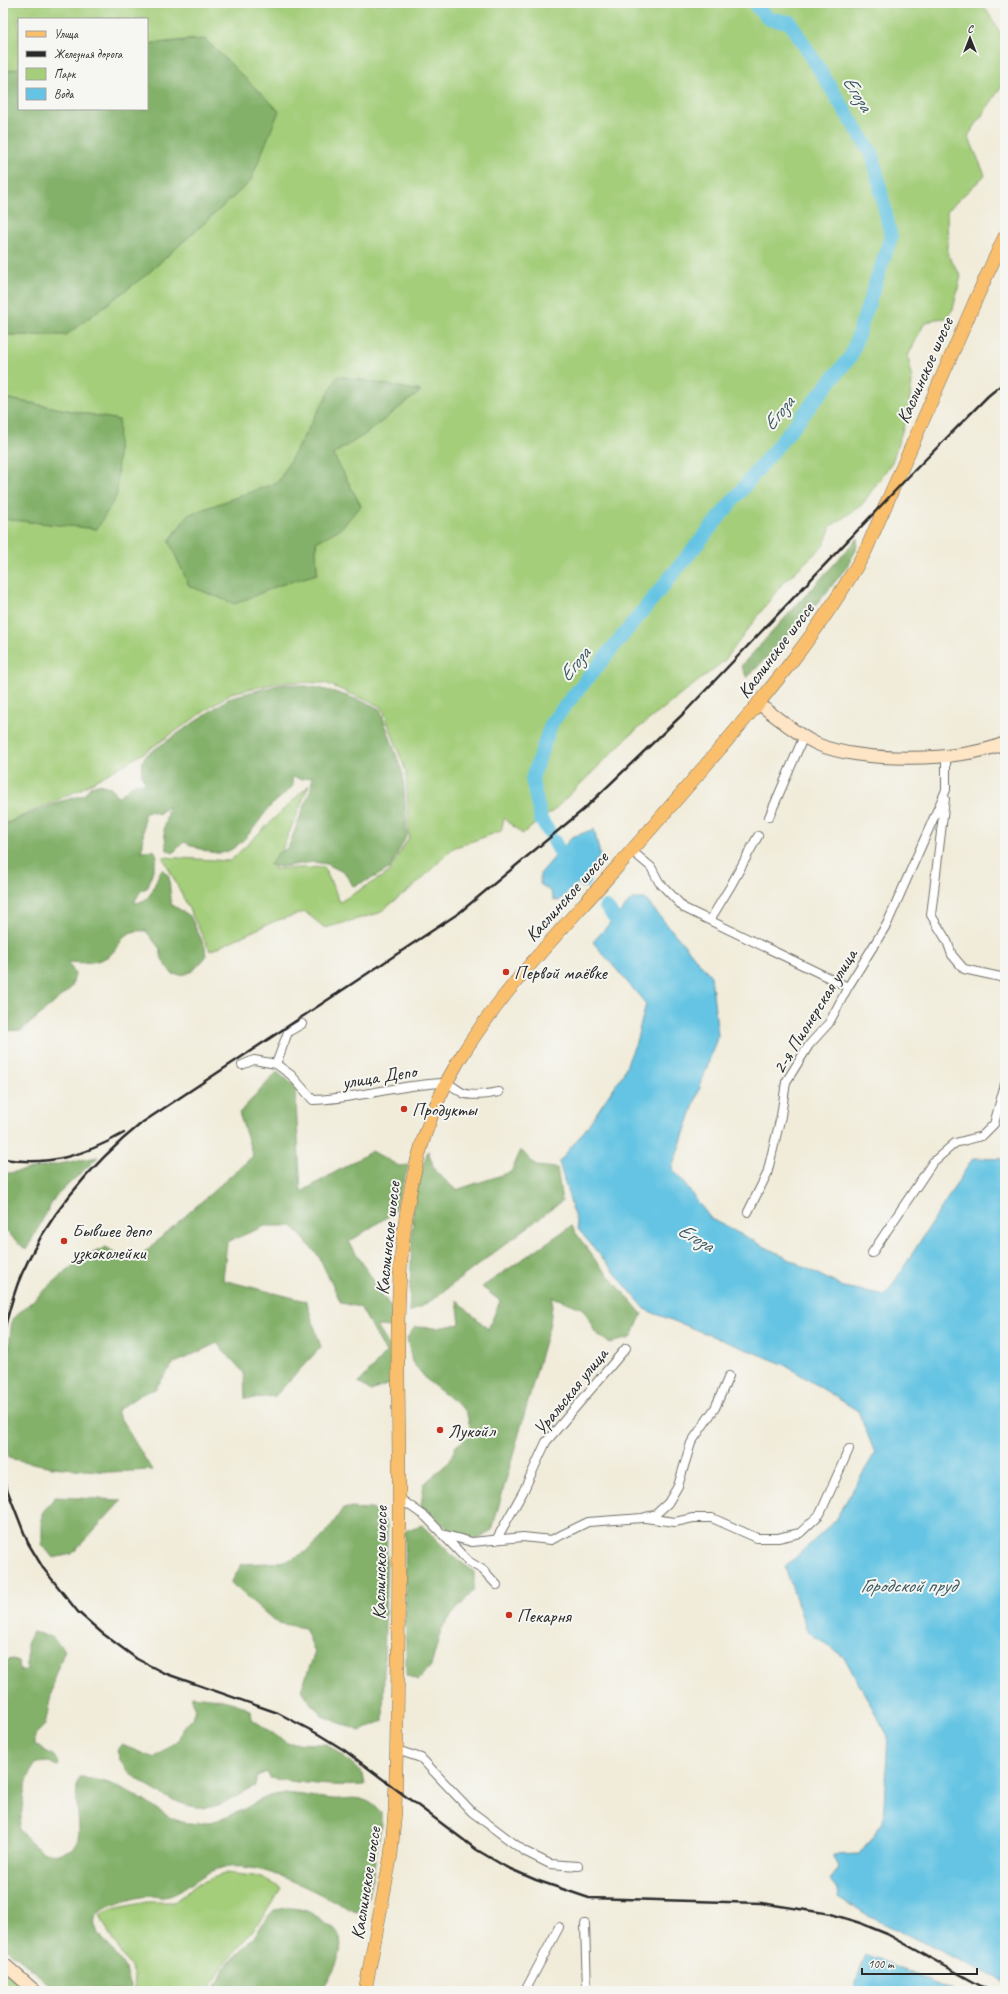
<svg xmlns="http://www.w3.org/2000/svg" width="1008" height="1994" font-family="Caveat,sans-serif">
<rect width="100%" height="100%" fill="#f6f6f2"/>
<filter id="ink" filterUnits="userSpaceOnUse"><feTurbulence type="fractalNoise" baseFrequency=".025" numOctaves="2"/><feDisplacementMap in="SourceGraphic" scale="8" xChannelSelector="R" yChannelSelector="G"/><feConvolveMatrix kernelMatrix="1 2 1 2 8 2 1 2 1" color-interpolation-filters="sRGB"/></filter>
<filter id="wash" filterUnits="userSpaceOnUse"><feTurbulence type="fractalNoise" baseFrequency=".012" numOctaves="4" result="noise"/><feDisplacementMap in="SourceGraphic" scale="16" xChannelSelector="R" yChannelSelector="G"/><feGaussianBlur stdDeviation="0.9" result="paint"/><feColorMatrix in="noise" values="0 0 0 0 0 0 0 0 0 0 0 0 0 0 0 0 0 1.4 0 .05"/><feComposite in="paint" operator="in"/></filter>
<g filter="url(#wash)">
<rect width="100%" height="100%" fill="#f1ecda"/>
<path fill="#a4ce7a" stroke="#687c52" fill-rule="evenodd" d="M3,3h979l23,37v44l-3,2 -34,50 17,39 -38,36 1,44 13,21 -8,33 -7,9 -11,1 -11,5 -16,32 4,26 -4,31 -16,49 -31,44 -30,20 -7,19 -43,40 -56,75 -94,74 -78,77 -31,23 -18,-16 -3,13 -48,17 -34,34 -40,31 -54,15 -20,-16 -30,9 -65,30 -47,-94 67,4 79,-76 -35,84 50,-2 16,35 48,-29 21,-36 -3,-65 -24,-65 -57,-24 -42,-1 -52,11 -87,60 -65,37 -72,33h-4v-304l94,10 22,-109 -115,-22 -1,2v-65h63l80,-60 104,-93 -55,-143 -48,5v-25h-128v49l-16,4zM338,376l83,15 -57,44 -31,19 28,52 -21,23 -24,13 1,32 -37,11 -92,-70 90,-33z
M227,1873l35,4 19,11c-10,17 -20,33 -33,48 -14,18 -31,32 -38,55h-76l1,-16 -26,-42 -9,-18 13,-6 33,-7h28l25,-19z
M3,1970l24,21h-24z"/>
<path fill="#83b16a" stroke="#576e4a" d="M205,39l74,72 -29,71 -104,93 -80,60h-63v-263l16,-4v41h128v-65z
M338,376l83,15 -57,44 -31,19 28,52 -21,23 -24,13 1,32 -37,11 -45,19 -46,-18 -20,-45 19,-26 90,-33z
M4,398l115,22 -2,75 -20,34 -94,-10z
M858,538l-2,12 -10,18 -29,36 -70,74 -6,-12z
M283,684c36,1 65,11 97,25l23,65 4,61 -18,34 -18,10 -18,7 -8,-13 -18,-9 -14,-2 -32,5 -11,-2 8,-12 10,-5 23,-59 1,-12 -11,2 -9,-2 1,9c-7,8 -18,15 -25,23 -11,14 -29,44 -49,44 -12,0 -24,-6 -35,-11l-11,11 -6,-3 -3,-19 4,-25 -9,8 -9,-3 -6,2 -1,32 -2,6 13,-1 3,6 -9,31 -8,5 -6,11c21,-2 18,-19 28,-34l7,7 2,28 19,12 15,31 1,10c-12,13 -16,20 -34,17l-10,-15 -2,-10 -14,-18c-28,-3 -24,20 -41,27 -12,6 -25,5 -37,4l7,12 -3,13 -25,22 -25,21 -19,1v-207h3l52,-22 26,-7 7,-9 7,-2 12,3 5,4 2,6c13,-6 11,-16 29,-13 -6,-10 -6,-17 -1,-28l86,-59z
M277,1072l18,14 6,106 71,-41 27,15 10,-1 -16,48 -44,29 44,69 -1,16 -15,-1 15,24 -1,33 -20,8 -12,-8 27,-31 -26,-45 -19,-4 -22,-46 -26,-31h-28l-38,16 -4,38 83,21 15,46 -46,49 -30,3 -1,-26 -27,-30 -44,21 -18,25 -15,6 -24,16 36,59 -43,2 -57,-5 -44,-9 -2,-83 6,-56 68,-60 26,-12 26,16 121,-107 -14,-43z
M521,1150l15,16 21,2 5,33 -130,99 -23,13 5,-125 14,-37 7,20 21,19 55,-18z
M98,1157l-43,40 -29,53 -20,-19 -3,3v-60z
M571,1226l25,35 46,53 -11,24 -22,5 -14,-11 -11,-23 -31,-12 -3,26 -58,207 -17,10 -26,-10 -28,-24 3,-22 25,-22 7,-16 16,-12 -6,-23 -38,-30 -16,-19 -5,-24 8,-11 22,1 23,-4 -3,-24 31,29 12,-28 -18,-14z
M55,1497l67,3 -50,54 -19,4 -11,-14v-31z
M343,1508l30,1 14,14 -4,198 -23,10 -38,-15 -21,-26 14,-38 -10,-24 -28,-5 -46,-40 11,-19c14,-1 33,0 46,-4 26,-8 41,-30 55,-52z
M422,1525l30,30 22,17v18l-23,26 -10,14 -10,36 -13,14 -12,-5 -1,-144z
M33,1632l19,5 13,13 -10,25 -10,50 -10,10v9c8,7 24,11 24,21l-2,1 -8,-4 -13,1c-16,26 -11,38 -17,66 9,12 19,24 36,25 4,0 8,-2 12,-3 25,-9 1,-52 13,-73 20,0 43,9 60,20 22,14 35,28 63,25 11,-1 25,-6 35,-11 11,-5 21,-13 32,-16 21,-6 43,2 64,3 10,1 20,-3 30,1 7,2 12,7 17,12v12l-12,73 -5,11 -8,4c-39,-18 -98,-57 -142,-42 -16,6 -34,26 -50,27 -5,1 -10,-2 -15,-1 -11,0 -52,12 -54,22 -5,20 37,39 35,73h-76l-15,-16 -36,-29v-277l5,-9 5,-1 5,3 2,9 7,-1v-26z
M192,1696c21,2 42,4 59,15l1,8 35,24 39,1 18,12 19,18 2,11c-31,2 -64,-2 -95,-7l-3,-6 -10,4 -2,10c-15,6 -28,18 -44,21 -25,6 -77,-25 -90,-45 -2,-3 -2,-8 -3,-12l4,-5 32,13 25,-19 4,-12 9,-9 3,-9 -3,-6z
M288,1908c14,0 23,4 34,12 4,3 9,6 13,9 15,17 -3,48 -15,62h-106l10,-23 30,-31 12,-18 8,-9z"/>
<path fill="#65c4e3" stroke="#487887" d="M594,829l6,26 -7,12 -34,34 -5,-1 -3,-8 -11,-8v-10l32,-37z
M632,899h13l66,77 7,59 -46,133 39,51 132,68 43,8 87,-137 32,1v823l-139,-67 -28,-18 -1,-7 -7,-9 9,-14 -6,-12 26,-1 24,-32 5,-86 -44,-79 -37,-26 -22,-64 48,-44 42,-70 -17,-42 -75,-47 -137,-54 -68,-81 -19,-67 26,-32 38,-56 13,-32 10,-38 -53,-62z
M866,1954l86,37h-99z"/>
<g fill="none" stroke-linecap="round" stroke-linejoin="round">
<path stroke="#65c4e3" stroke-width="14" d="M549,832l-8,-12 -9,-41 20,-57 299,-366 40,-119 -18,-81 -83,-134 -21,-3 -12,-12 3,-4
M554,841l6,11 24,29
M606,907l20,25"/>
</g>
</g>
<g filter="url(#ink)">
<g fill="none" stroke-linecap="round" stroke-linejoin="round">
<defs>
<path id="street" d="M945,799l-14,116 16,26 5,14 12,14 41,9
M769,817l35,-81
M632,851l19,16 8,15 25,26 164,79
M710,920l20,-33 28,-51
M302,1024l-14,8 -12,32 15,11 22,25c44,-1 87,-16 131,-17 6,0 13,7 19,10 10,4 26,1 36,-1
M242,1065l12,-5 22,4
M748,1212l19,-38 14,-58 5,-34 23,-37 20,-22 19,-36 39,-63 59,-134v-35
M872,1253l61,-91 22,-19 27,-7 12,-12 11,-40
M399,1498l27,19 42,44 15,9 14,15
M645,1518l30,4 18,-4h19l45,20h21l22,-5 20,-19 29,-65
M442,1534l30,8 51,-5 28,3 37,-18 54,-4 14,-4 12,-11 10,-17 13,-43 24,-35 14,-32
M496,1540l27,-48 23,-50 80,-94
M397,1750l24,8 51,54 52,39 26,13 28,2
M585,1924l2,67
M525,1991l34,-64"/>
<path id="secondary" d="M759,704c19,14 37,30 58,40 42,19 145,18 188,-1
M3,1963l32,28"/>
<path id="primary" d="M365,1991l26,-136 4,-44c3,-109 4,-219 4,-327 1,-142 -17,-297 60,-424 39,-64 93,-120 143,-176 35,-39 69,-78 103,-118 59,-68 117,-137 161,-216l114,-260 25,-54"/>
</defs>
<use href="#street" stroke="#706f68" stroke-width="10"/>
<use href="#secondary" stroke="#706f68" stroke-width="14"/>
<use href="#primary" stroke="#706f68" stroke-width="14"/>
<use href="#street" stroke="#fff" stroke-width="8"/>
<use href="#secondary" stroke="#fde5c5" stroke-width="12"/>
<use href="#primary" stroke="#f9bf6d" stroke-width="13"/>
<path stroke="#2b2b2b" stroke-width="2.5" d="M3,1159c45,7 81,-3 121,-26
M3,1335c4,-17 9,-35 15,-52 25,-63 73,-119 125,-161l316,-209 124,-103 100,-96 228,-240 77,-78 17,-14
M3,1479l25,64 15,25 35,44 24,21 35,26 27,14 114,40 40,21 26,16 133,100 29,17 30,13 53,18 172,5 70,11 29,9 27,11 103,57"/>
</g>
</g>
<g fill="#c8321e" stroke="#f6f6f2" stroke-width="1.5">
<circle cx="506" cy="972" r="4"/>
<circle cx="404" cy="1109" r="4"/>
<circle cx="64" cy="1241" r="4"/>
<circle cx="440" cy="1430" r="4"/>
<circle cx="509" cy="1615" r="4"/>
</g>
<g text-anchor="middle" stroke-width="4" stroke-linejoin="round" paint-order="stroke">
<g font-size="19" fill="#2b2b2b" stroke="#f6f6f2">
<text transform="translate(924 370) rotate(-66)" y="7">Каслинское шоссе</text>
<text transform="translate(775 650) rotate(-53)" y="7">Каслинское шоссе</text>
<text transform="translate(566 896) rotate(-48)" y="7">Каслинское шоссе</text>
<text transform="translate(814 1011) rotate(-58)" y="7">2-я Пионерская улица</text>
<text transform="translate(379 1076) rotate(-9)" y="7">улица Депо</text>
<text transform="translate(387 1238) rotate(-84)" y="7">Каслинское шоссе</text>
<text transform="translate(570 1391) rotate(-51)" y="7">Уральская улица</text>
<text transform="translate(379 1563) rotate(-89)" y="7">Каслинское шоссе</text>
<text transform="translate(365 1883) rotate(-81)" y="7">Каслинское шоссе</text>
</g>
<g font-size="19" fill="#2b2b2b" stroke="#f6f6f2" text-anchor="start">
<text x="514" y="979">Первой маёвке</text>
<text x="412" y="1116">Продукты</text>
<text x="72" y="1237">Бывшее депо<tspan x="72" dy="22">узкоколейки</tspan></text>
<text x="448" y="1437">Лукойл</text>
<text x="517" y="1622">Пекарня</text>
</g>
<g font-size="20" font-style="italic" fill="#3c5962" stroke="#f6f6f2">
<text transform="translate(858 93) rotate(58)" y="7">Егоза</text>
<text transform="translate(778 413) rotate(-51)" y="7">Егоза</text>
<text transform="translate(574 664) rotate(-51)" y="7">Егоза</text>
<text transform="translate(696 1237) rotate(30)" y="7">Егоза</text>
<text x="908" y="1592">Городской пруд</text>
</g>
</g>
<rect width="1008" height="1994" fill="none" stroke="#f6f6f2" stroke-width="16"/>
<rect x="18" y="18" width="130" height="92" fill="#f6f6f2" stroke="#a5a5a2"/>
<rect x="26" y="31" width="20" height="6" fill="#f9bf6d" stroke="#a5a5a2"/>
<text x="54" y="38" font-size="12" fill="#2b2b2b">Улица</text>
<rect x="26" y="51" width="20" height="6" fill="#2b2b2b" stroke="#a5a5a2"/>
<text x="54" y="58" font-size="12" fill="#2b2b2b">Железная дорога</text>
<rect x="26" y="68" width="20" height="12" fill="#a4ce7a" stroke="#a5a5a2"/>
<text x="54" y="78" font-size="12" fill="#2b2b2b">Парк</text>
<rect x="26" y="88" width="20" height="12" fill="#65c4e3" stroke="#a5a5a2"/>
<text x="54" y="98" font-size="12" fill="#2b2b2b">Вода</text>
<g transform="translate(970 38)" stroke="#f6f6f2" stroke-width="3" paint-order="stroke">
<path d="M0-3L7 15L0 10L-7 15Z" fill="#2b2b2b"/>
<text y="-6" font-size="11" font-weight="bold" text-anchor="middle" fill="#2b2b2b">С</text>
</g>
<path d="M862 1968v6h115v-6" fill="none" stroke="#2b2b2b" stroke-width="2"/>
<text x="868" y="1968" font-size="12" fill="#2b2b2b" stroke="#f6f6f2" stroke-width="3" paint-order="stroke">100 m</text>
</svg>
